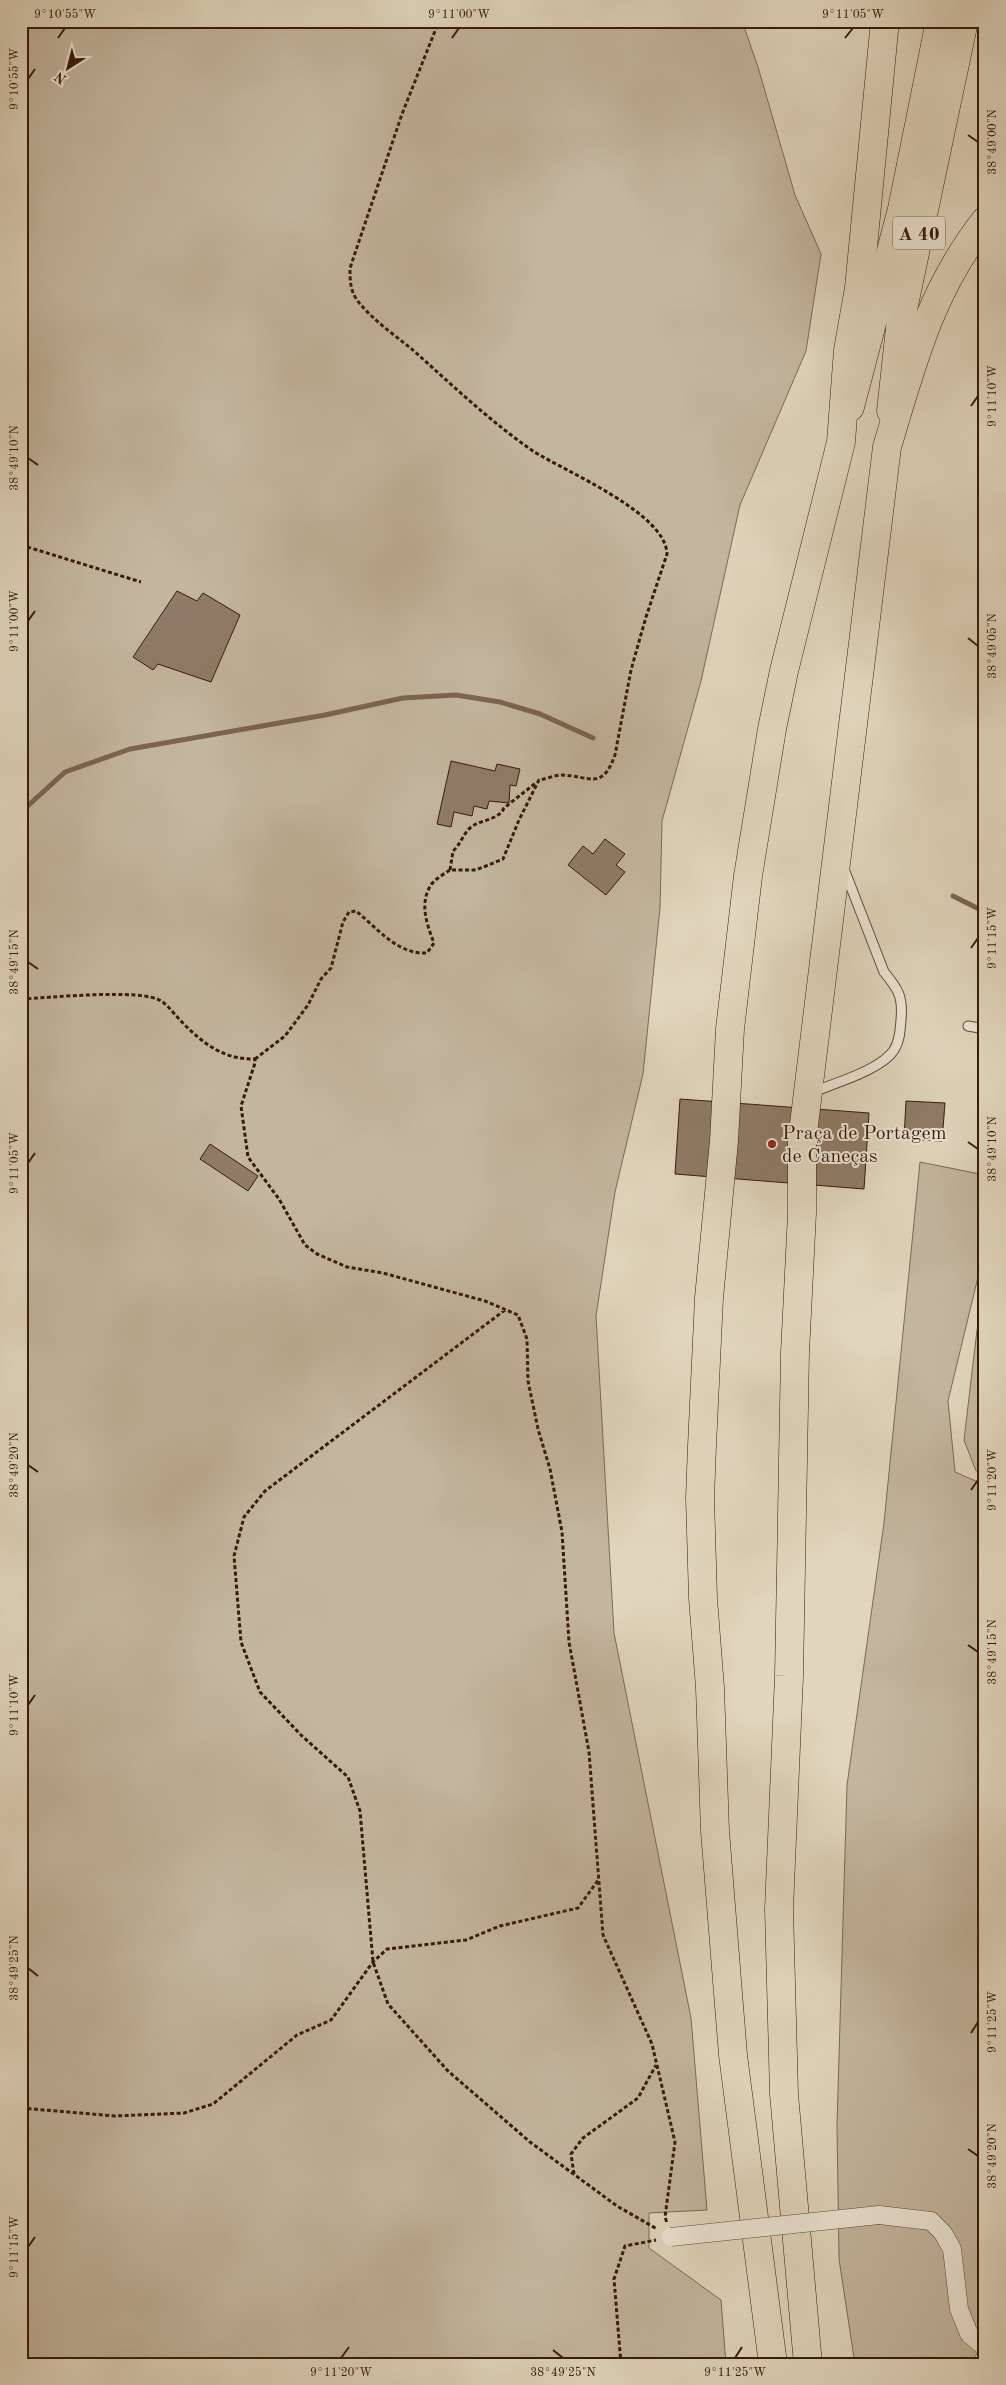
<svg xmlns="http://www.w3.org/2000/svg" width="1006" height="2385" font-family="'Old Standard TT',serif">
<rect width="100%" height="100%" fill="#e0d6bd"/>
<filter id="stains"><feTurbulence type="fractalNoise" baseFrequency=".004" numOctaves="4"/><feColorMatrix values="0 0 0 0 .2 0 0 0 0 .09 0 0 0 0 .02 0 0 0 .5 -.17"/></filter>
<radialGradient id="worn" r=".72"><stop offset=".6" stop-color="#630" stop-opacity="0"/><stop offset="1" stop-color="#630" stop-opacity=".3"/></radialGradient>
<path fill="#c3b69f" stroke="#7e6855" d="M21,21h721l16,46 37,128 26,59 -15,97 -66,154 -39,176 -39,140 -2,87 -17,166 -28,118 -19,124 18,317 77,385 16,192 -58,3v35l72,52 5,64h-705z
M920,1162l65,13v81l-7,21 -30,124 7,71 30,13v879h-130l-16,-105 -2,-134 10,-340 37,-262z
M985,1309v162h-9l-12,-31 13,-110z"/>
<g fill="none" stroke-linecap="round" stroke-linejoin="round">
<path stroke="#7b6451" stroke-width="5" d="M21,812l44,-40 65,-23 195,-34 78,-17 53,-3 44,7 40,12 53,24
M953,896l32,16"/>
</g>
<path fill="#8f7b68" stroke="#38190b" d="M177,591l20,10 6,-8 37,22 -29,67 -53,-18 -5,6 -20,-13z
M451,761l44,10 2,-7 23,5 -4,17 -6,-1 -1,18 -20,-2 -2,8 -13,-3 -2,10 -18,-4 -3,15 -14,-3z
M605,839l20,15 -9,11 9,7 -19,23 -38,-30 15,-19 10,8z
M680,1099l189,14 -5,76 -189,-15z
M906,1101l39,2 -3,38 -38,-2z
M210,1144l48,32 -10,15 -48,-32z"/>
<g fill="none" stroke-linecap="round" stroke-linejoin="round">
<defs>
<path id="service" d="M968,1026l17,3
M813,1092c22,-9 68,-22 81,-42 6,-9 6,-20 7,-30 2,-23 -2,-30 -17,-48l-40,-103"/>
<path id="minor" d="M879,2215l52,6 12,12 9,16 7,60 10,25 16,13
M982,2364l3,-6"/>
<path id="trunk" d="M850,407l52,-198 38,-188
M891,411l10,-92 63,-298"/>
<path id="motorway" d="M773,2364l-40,-309 -18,-224 -5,-143 -7,-90 -3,-100 2,-52 7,-148 15,-157 6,-112 18,-153 24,-147 12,-58 57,-229 7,-92 11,-62 26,-267
M808,2364l-24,-270 -5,-185 10,-233 6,-323 7,-140v-72l85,-694c25,-83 43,-156 98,-226"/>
</defs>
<use href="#service" stroke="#624838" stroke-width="11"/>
<use href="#minor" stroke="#624838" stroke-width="19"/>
<use href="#trunk" stroke="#38190b" stroke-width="29"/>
<use href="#motorway" stroke="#38190b" stroke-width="29"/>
<path stroke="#38190b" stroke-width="3" stroke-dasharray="4 2.5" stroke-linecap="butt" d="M21,545l120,37
M450,870l3,-19c8,-7 10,-17 17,-23 10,-9 28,-7 34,-20l33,-26
M21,999c27,-1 121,-11 140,2 7,4 13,13 19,19 21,22 43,40 75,39v4l-14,43 7,51 31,42 26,46 12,9 30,13 36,6 102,28 33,14 9,24 1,42 10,48 12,40 12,63 7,110 20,110 14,183 49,109 23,98 -10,75 2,6
M255,1059l30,-23 23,-31 13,-26 10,-11 12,-46 6,-10 7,-1c21,17 42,44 71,42l7,-10c-7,-18 -15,-40 -3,-58 4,-6 13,-11 19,-15h26l27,-11 16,-39 20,-40c7,-1 16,-5 23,-5 28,1 40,16 53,-20l16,-85 15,-53 21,-63c-1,-41 -101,-82 -134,-103 -42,-29 -81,-66 -119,-100 -19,-16 -42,-31 -57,-51 -7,-10 -7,-20 -7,-32l52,-154 37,-93
M505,1310l-240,181 -21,26 -10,39 7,86 19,50 42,44 46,41 12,34 13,151 15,42 60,67 82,71 87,64 40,23
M21,2108l94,8 69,-3 29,-9 84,-69 34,-15 42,-58 14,-13 79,-9 34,-14 78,-18 21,-29
M574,2174l-3,-20 12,-16 55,-40 18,-33
M621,2364l-7,-85 11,-33 31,-6"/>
<use href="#service" stroke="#ebe4d4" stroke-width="9"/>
<use href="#minor" stroke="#ebe4d4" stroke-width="18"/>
<use href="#trunk" stroke="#e0d6bd" stroke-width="28"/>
<use href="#motorway" stroke="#e0d6bd" stroke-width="28"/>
<defs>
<path id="minor-bridge" d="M671,2237l208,-22"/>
</defs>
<use href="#minor-bridge" stroke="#624838" stroke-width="19" stroke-linecap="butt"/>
<use href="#minor-bridge" stroke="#ebe4d4" stroke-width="18"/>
</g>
<path fill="none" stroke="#38190b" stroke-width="2" d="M58,38l7,-10M452,38l7,-10M845,38l8,-10M28,79l7,-10M968,135l10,7M971,406l7,-10M28,458l10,7M28,621l7,-10M968,638l10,8M971,948l7,-10M28,962l10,7M968,1142l10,7M28,1163l7,-10M28,1465l10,7M971,1490l7,-10M968,1645l10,7M28,1705l7,-10M28,1968l10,8M971,2033l7,-11M968,2149l10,7M28,2247l7,-10M553,2350l10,8M341,2358l8,-11M735,2358l7,-11"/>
<circle fill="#8f2418" stroke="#ebe4d4" stroke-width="2" cx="772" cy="1144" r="5"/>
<g text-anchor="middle" stroke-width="4" stroke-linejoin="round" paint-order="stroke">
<rect fill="#ebe4d4" stroke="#6e5647" stroke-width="1" x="893" y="216.5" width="52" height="33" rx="4"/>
<g font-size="19" font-weight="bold" fill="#38190b">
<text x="919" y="240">A 40</text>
</g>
<g font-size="20" fill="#38190b" stroke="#ebe4d4" text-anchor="start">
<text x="782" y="1139">Praça de Portagem<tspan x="782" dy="23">de Caneças</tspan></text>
</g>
</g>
<rect width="1006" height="2385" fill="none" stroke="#e0d6bd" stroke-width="55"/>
<g transform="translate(68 68) rotate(216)" stroke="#ebe4d4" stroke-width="4" paint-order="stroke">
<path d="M0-4L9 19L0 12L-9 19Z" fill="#38190b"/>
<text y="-8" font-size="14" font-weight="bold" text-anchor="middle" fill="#38190b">N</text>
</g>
<rect x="28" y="28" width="950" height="2330" fill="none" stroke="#38190b" stroke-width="2"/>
<g font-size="12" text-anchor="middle" fill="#38190b">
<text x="65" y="18">9°10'55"W</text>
<text x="459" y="18">9°11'00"W</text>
<text x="853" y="18">9°11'05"W</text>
<text transform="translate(14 79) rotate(-90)" y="4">9°10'55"W</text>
<text transform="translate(992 142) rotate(-90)" y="4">38°49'00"N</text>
<text transform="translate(992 396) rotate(-90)" y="4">9°11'10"W</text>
<text transform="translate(14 458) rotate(-90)" y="4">38°49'10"N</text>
<text transform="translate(14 621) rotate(-90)" y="4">9°11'00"W</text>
<text transform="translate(992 646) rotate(-90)" y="4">38°49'05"N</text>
<text transform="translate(992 938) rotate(-90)" y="4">9°11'15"W</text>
<text transform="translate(14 962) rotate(-90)" y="4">38°49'15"N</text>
<text transform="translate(992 1149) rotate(-90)" y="4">38°49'10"N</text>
<text transform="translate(14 1163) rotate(-90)" y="4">9°11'05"W</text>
<text transform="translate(14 1465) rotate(-90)" y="4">38°49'20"N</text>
<text transform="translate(992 1480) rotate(-90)" y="4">9°11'20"W</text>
<text transform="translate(992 1652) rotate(-90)" y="4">38°49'15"N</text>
<text transform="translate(14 1705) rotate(-90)" y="4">9°11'10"W</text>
<text transform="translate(14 1968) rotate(-90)" y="4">38°49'25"N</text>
<text transform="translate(992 2022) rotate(-90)" y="4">9°11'25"W</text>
<text transform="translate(992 2156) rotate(-90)" y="4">38°49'20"N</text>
<text transform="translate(14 2247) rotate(-90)" y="4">9°11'15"W</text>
<text x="341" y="2376">9°11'20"W</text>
<text x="563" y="2376">38°49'25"N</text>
<text x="735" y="2376">9°11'25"W</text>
</g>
<rect width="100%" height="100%" filter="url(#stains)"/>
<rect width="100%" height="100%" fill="url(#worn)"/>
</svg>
